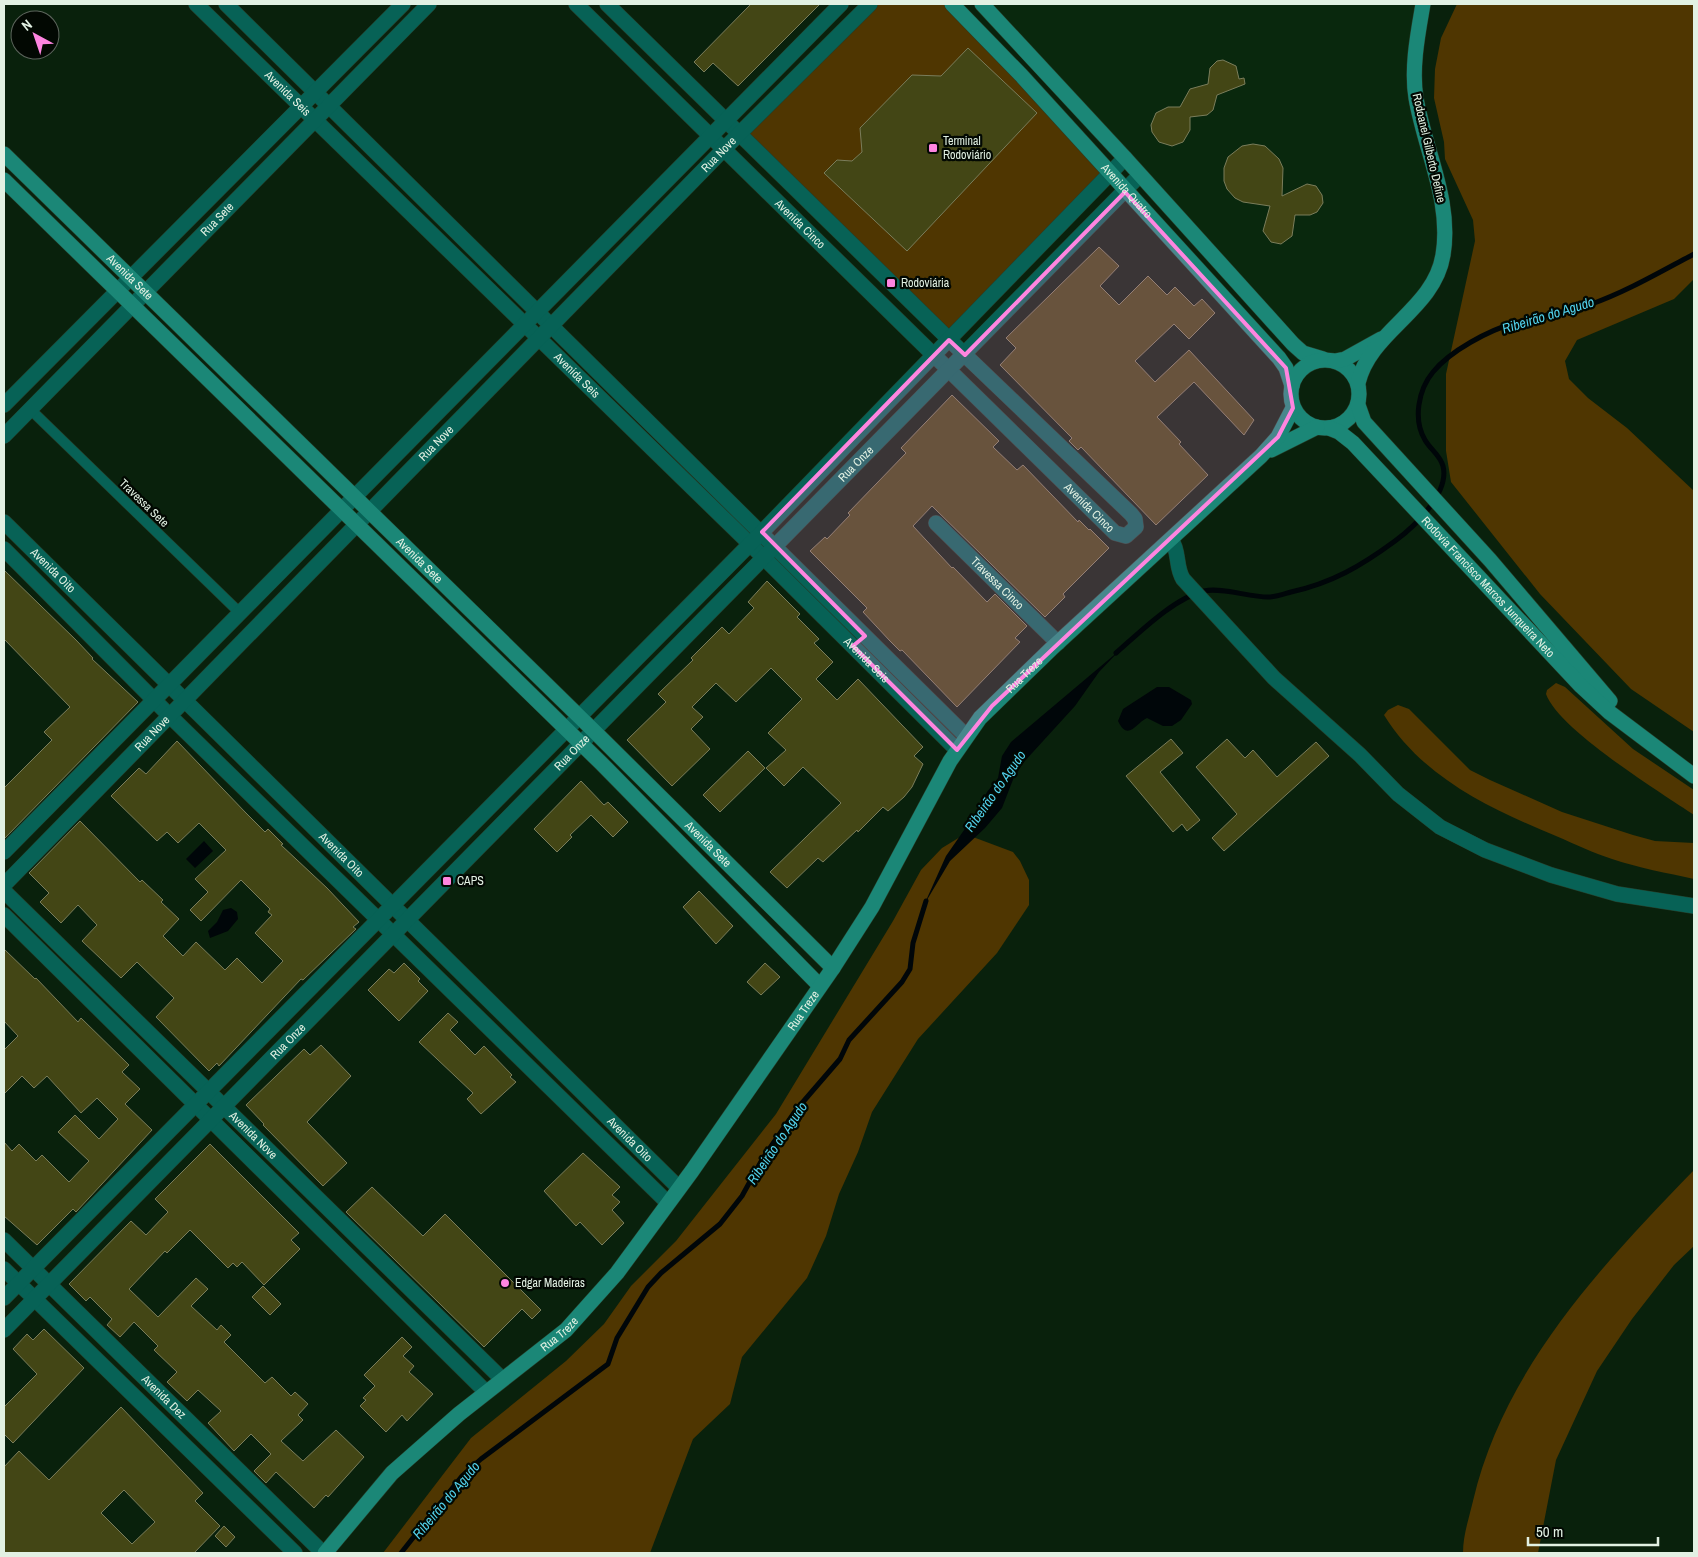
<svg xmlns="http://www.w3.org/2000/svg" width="1698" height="1557" font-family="'Archivo Narrow',sans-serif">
<rect width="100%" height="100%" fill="#09210c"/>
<path fill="#09280d" d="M983,4h434l-3,57 24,145v62l-50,64 -55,26 -27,-9z"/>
<path fill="#4f3601" d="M870,4h82l157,170 -160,166 -210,-206z
M1457,4h237v275l-20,20 -97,41 -12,21 4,18 19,19 39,30 67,63v241l-63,-43 -91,-95 -89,-112 -5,-31v-77l29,-133 -2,-21 -28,-61 -1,-17 -10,-44 1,-29 6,-31z
M1556,683l9,4 68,62 61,41v25c-34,-23 -135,-85 -148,-121l1,-4z
M1398,705l11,4 61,61 20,10 72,32 71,23 22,6 39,2v36c-27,-6 -55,-11 -82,-20 -19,-6 -37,-15 -56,-23 -65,-27 -133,-58 -172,-121l4,-5z
M965,834l48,18 7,9 9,19v25l-32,48 -79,86 -46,73 -14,40 -19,42 -13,42 -19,42 -65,79 -12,47 -37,35 -43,114h-267l88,-115 95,-77 38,-37 27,-38 45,-45 100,-127 117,-193 28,-51 21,-22z
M1694,1170v76l-20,19 -42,54 -35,52 -41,89 -18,93h-75c0,-18 6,-35 10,-52 31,-133 129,-236 221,-331z"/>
<path fill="#000609" d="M1120,650l-21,22 -24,34 -52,57 -9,14 -12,31 -17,20 -35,33 -26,44 22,-49 32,-46 9,-18 11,-14 4,-22 9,-14z
M1157,687h12l22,13 1,4 -11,16 -9,6h-9l-16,-8c-11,5 -19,24 -29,3l5,-12z
M204,841l9,10 -18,17 -9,-9z
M231,908l6,4 1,7 -10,12 -18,7 -2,-7 9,-9 6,-12z"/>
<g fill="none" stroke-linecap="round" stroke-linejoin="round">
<path stroke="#000609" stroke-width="5" d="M1116,653c23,-20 58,-55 88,-62 17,-4 45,6 64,6 8,0 16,-3 23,-5 41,-9 70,-26 104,-51 19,-14 55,-48 48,-75 -3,-11 -13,-17 -18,-26 -12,-20 -7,-50 8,-68 17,-21 56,-42 82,-49 24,-8 50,-10 74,-18 37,-13 71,-33 105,-51
M401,1553l61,-77 19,-17 127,-95 9,-26 31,-51 13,-14 59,-49 22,-28 21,-38 33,-48 44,-51 9,-19 53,-58 8,-13 3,-26 13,-42"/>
</g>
<path fill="#434615" stroke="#7a7d5b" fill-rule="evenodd" d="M751,4h69l-82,82 -25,-23 -9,9 -10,-10z
M968,48l69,65 -130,138 -83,-78 13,-13 15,1 10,-9 -2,-24 52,-53 29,1z
M1223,60l13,6 3,13 5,-1 1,6 -28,11 -4,15 -6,5 -17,2v13l-7,12 -11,4 -13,-4 -7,-10 -1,-7 5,-12 12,-6h12l10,-18 18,-5 2,-16 7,-7z
M1253,144l12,2 14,13 4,9 -1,28 25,-12 9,2 6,9 1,8 -6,9 -7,3h-15l-3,21 -11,8 -10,-2 -8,-11 7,-25 -27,-4 -8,-4 -8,-9 -3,-8v-13l4,-11 14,-11z
M1099,247l20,19 -19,20 19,19 29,-29 19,19 8,-8 19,19 8,-7 13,14 -26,26 -15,-15 -39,37 20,21 34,-32 65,70 -10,15 -50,-53 -37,35 24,25 -2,2 29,31 -52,50 -75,-78 -3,3 -9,-9 3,-3 -72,-73 16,-17 -10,-10z
M952,395l47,46 -6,6 24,23 6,-5 55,57 1,-2 10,10 1,-1 19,19 -46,46 2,3 -20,20 -113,-111 -19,20 39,42 1,-1 34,35 8,-8 32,32 -12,12 5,4 -63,65 -55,-57 -2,1 -10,-10 -27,-29 4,-4 -57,-57 15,-14 2,2 23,-24 -2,-2 58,-60 -5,-5z
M4,570l72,70 17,18 -1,1 46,43 -134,137v-51l48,-48 -8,-8 26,-25 -66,-68z
M767,581l33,33 -3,3 22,22 -5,4 19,19 -17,17 21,21 21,-21 65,68 -9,9 9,8 -11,23 -8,10 -16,14 -5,-4 -25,25 -1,-2 -34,32 -5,-4 -31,30 -17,-16 71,-69 -38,-36 -19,19 -18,-18 20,-18 -18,-17 34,-34 -31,-31 -35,34 -20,-19 -24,24 11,10 -12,12 19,20 -38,37 -45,-46 39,-38 -8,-8 35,-34 -2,-2 31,-31 7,7 25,-26 -6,-6z
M1171,739l12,14 -23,19 40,48 -13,11 -5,-7 -9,8 -47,-56z
M1227,739l18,19 8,-8 24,27 39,-35 13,14 -105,95 -12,-13 25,-24 -41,-47z
M177,741l69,72 19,19 3,-3 15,15 -2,1 46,43 32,34 -6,5 3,2 -53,51 -2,-1 -82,87 -2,-3 -8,8 -53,-54 18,-19 -37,-36 -16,16 -39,-37 15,-16 -19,-20 -17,18 -21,-21 9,-9 -20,-20 51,-52 60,61 2,-2 21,20 -2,2 18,17 -16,17 20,20 13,-14 29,28 12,-12 25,25 21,-22 -28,-28 17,-18 -4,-3 2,-3 -29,-29 -40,41 -11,-11 18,-18 -13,-13 31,-29 -27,-27 -21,20 -11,-11 -10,9 -46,-45 28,-28 7,6z
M748,751l17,17 -45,44 -17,-17z
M581,781l23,24 4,-3 20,20 -15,15 -22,-22 -21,20 2,2 -15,15 -23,-23z
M699,891l34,35 -17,18 -33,-37z
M4,949l31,30 1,-1 42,44 3,-4 48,47 -7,7 18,17 -15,15 27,26 -76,82 -3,-3 -36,36 -33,-29v-74l8,9 7,-7 17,17 6,-6 27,27 20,-21 -31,-29 17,-17 24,24 19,-20 -21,-21 -16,15 -34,-37 -13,12 -12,-12 -18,18v-44l14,-14 -14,-15z
M404,963l16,16 -2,2 10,10 -29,30 -31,-31 21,-21 5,4z
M765,963l15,14 -19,18 -14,-13z
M448,1013l10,9 -8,8 25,25 9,-9 28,29 -2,2 6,5 -35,32 -14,-15 6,-6 -54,-51z
M321,1045l30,31 -44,46 40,41 -24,23 -60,-61 1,-1 -18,-19 58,-56 6,6z
M210,1144l89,89 -8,7 9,9 -36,36 -22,-23 -5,5 -4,-4 -5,5 -38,-38 -23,23 -2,-2 -36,38 29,28 38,-39 12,11 -17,17 26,24 4,-5 10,10 -7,7 41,41 7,-6 19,19 4,-4 13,12 -10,11 5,5 -22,21 22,20 33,-31 28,27 -36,40 -2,-2 -12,13 -38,-36 -10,11 -12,-12 17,-17 -20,-20 -17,17 -26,-28 13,-12 -23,-21 -11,11 -20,-19 10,-10 -23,-22 4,-4 -24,-24 -14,15 -13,-12 5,-6 -22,-22 -4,4 -17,-17 62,-63 15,14 22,-23 -13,-13z
M583,1153l37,34 -8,8 8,7 -8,8 12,13 -22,22 -22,-23 -4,4 -32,-35z
M372,1187l51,49 22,-22 96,96 -9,9 -10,-10 -38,38 -138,-135z
M263,1286l18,18 -11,11 -18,-18z
M44,1329l40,39 -71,75 -9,-9v-27l33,-33 -24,-25 14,-15 6,6z
M402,1337l10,10 -9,9 11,10 -5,6 24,22 -26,27 -5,-6 -16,17 -26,-26 6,-6 -3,-2 12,-12 -11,-11z
M121,1407l82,86 -8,8 25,25 -26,27h-190v-86l15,-16 30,29zM124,1490l31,32 -23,22 -31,-31z
M224,1526l11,11 -9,10 -11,-11z"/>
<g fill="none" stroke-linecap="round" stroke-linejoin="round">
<defs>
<path id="lane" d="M31,410l209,203"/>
<g id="street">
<path id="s1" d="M196,4l554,540 207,206"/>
<path d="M226,4l740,732"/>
<path id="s2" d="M576,4l539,529 11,3 10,-9 -1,-8 -4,-5 -166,-159 -358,-351"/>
<path d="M4,405l399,-401"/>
<path id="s3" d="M4,436l425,-432"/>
<path id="s4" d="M4,522l675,666"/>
<path id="s5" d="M936,523l122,120"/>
<path d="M1171,539c9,13 4,27 12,40l91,99 86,77 38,39 42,33 45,23 66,25 66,19 77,12"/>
<path d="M4,549l165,166 499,488"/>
<path d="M4,852l837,-848"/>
<path id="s6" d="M4,885l719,-735 147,-146"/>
<path id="s7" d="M4,891l498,488"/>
<path d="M4,915l482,477"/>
<path id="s8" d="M4,1240l319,313"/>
<path d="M4,1269l291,284"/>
<path d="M4,1298l758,-766 363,-374"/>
<path id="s9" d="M4,1330l1136,-1155"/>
</g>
<g id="secondary">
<path id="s10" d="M952,4l69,71 258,283 7,10 6,18"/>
<path d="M982,4l143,154 168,186 10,9 20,6"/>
<path id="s11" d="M4,154l590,577 239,237"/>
<path d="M4,180l597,583 219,223"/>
<circle cx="1325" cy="394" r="34"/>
<path d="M1335,361l10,-2 36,-20"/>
<path d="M1358,383c12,-52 76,-73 85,-128 9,-54 -18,-104 -27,-157 -5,-30 2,-65 7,-94"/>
<path d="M1358,405l6,17 126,138 120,141"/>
<path id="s12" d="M1329,428l10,4 14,11 228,243 28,26 85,64"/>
<path d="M1271,450l46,-23"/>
<path id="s13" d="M325,1553l67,-80 67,-59 107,-84 51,-57 75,-102 141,-203 39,-61 78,-146 30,-43 71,-69 210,-193 17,-19 15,-29"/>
</g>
</defs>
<use href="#lane" stroke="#273e2a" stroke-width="11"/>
<use href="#street" stroke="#273e2a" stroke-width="16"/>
<use href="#secondary" stroke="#273e2a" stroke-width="16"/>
<use href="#lane" stroke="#076256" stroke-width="10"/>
<use href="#street" stroke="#076256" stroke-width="15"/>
<use href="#secondary" stroke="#1b8777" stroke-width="15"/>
</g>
<path fill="#fe85e0" fill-opacity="0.2" stroke="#fe85e0" stroke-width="4" stroke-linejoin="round" d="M1125,192l161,176 7,40 -15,29 -286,269 -35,44 -104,-104 12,-10 -103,-104 187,-192 16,15z"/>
<g fill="#fe85e0" stroke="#020802" stroke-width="2">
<rect x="928" y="143" width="10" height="10" rx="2.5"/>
<rect x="886" y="278" width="10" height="10" rx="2.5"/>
<rect x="442" y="876" width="10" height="10" rx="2.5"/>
<circle cx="505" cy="1283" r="5"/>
</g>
<g text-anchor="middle" stroke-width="4.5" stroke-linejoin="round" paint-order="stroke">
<g font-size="12" fill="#e2f1e3" stroke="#020802">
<text dy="4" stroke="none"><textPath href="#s1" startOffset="128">Avenida Seis</textPath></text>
<text transform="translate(1429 148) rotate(77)" y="4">Rodoanel Gilberto Define</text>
<text dy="4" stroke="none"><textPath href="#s6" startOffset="1022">Rua Nove</textPath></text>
<text dy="4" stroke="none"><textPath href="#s10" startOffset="256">Avenida Quatro</textPath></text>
<text dy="4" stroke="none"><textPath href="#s3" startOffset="304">Rua Sete</textPath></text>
<text dy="4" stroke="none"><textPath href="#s2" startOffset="314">Avenida Cinco</textPath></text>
<text dy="4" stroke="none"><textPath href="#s11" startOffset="176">Avenida Sete</textPath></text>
<text dy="4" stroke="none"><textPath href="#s1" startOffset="532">Avenida Seis</textPath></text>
<text dy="4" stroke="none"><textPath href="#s6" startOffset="618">Rua Nove</textPath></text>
<text dy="4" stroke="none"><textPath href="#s9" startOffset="1215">Rua Onze</textPath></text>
<text transform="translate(144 503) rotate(44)" y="4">Travessa Sete</text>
<text dy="4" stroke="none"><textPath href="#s2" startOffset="719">Avenida Cinco</textPath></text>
<text dy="4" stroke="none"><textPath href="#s11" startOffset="581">Avenida Sete</textPath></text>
<text dy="4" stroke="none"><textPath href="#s4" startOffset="69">Avenida Oito</textPath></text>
<text dy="4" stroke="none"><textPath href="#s5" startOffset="86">Travessa Cinco</textPath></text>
<text dy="4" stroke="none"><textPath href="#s12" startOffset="226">Rodovia Francisco Marcos Junqueira Neto</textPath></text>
<text dy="4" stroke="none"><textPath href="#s1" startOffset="938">Avenida Seis</textPath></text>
<text dy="4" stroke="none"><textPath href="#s13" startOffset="1132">Rua Treze</textPath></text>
<text dy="4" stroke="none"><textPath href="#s6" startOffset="212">Rua Nove</textPath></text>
<text dy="4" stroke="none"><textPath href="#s9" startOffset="810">Rua Onze</textPath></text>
<text dy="4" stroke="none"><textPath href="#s11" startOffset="986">Avenida Sete</textPath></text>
<text dy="4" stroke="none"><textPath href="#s4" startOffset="474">Avenida Oito</textPath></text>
<text dy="4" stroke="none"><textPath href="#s13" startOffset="728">Rua Treze</textPath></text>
<text dy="4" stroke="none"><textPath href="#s9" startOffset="405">Rua Onze</textPath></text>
<text dy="4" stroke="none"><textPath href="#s7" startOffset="349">Avenida Nove</textPath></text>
<text dy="4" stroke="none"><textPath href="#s4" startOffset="879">Avenida Oito</textPath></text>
<text dy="4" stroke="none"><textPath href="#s13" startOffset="322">Rua Treze</textPath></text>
<text dy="4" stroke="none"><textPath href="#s8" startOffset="224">Avenida Dez</textPath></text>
</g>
<g font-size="12" fill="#e2f1e3" stroke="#020802" text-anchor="start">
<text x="943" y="145">Terminal<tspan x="943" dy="14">Rodoviário</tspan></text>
<text x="901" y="287">Rodoviária</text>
<text x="457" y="885">CAPS</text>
<text x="515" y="1287">Edgar Madeiras</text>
</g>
<g font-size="14" font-style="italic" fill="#52d2ec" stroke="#020802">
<text transform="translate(1548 315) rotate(-17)" y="5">Ribeirão do Agudo</text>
<text transform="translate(995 791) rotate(-55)" y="5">Ribeirão do Agudo</text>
<text transform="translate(777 1143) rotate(-56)" y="5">Ribeirão do Agudo</text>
<text transform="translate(446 1500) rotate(-50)" y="5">Ribeirão do Agudo</text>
</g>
</g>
<rect width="1698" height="1557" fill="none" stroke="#e2f1e3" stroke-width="10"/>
<g transform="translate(35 35) rotate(320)"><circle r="24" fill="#020802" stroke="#5c655c"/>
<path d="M0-4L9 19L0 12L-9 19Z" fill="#fe85e0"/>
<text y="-8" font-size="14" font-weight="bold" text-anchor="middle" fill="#e2f1e3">N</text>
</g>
<path d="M1528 1537v8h130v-8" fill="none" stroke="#e2f1e3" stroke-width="2.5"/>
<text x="1536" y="1537" font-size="15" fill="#e2f1e3" stroke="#020802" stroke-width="4" paint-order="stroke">50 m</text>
</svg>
